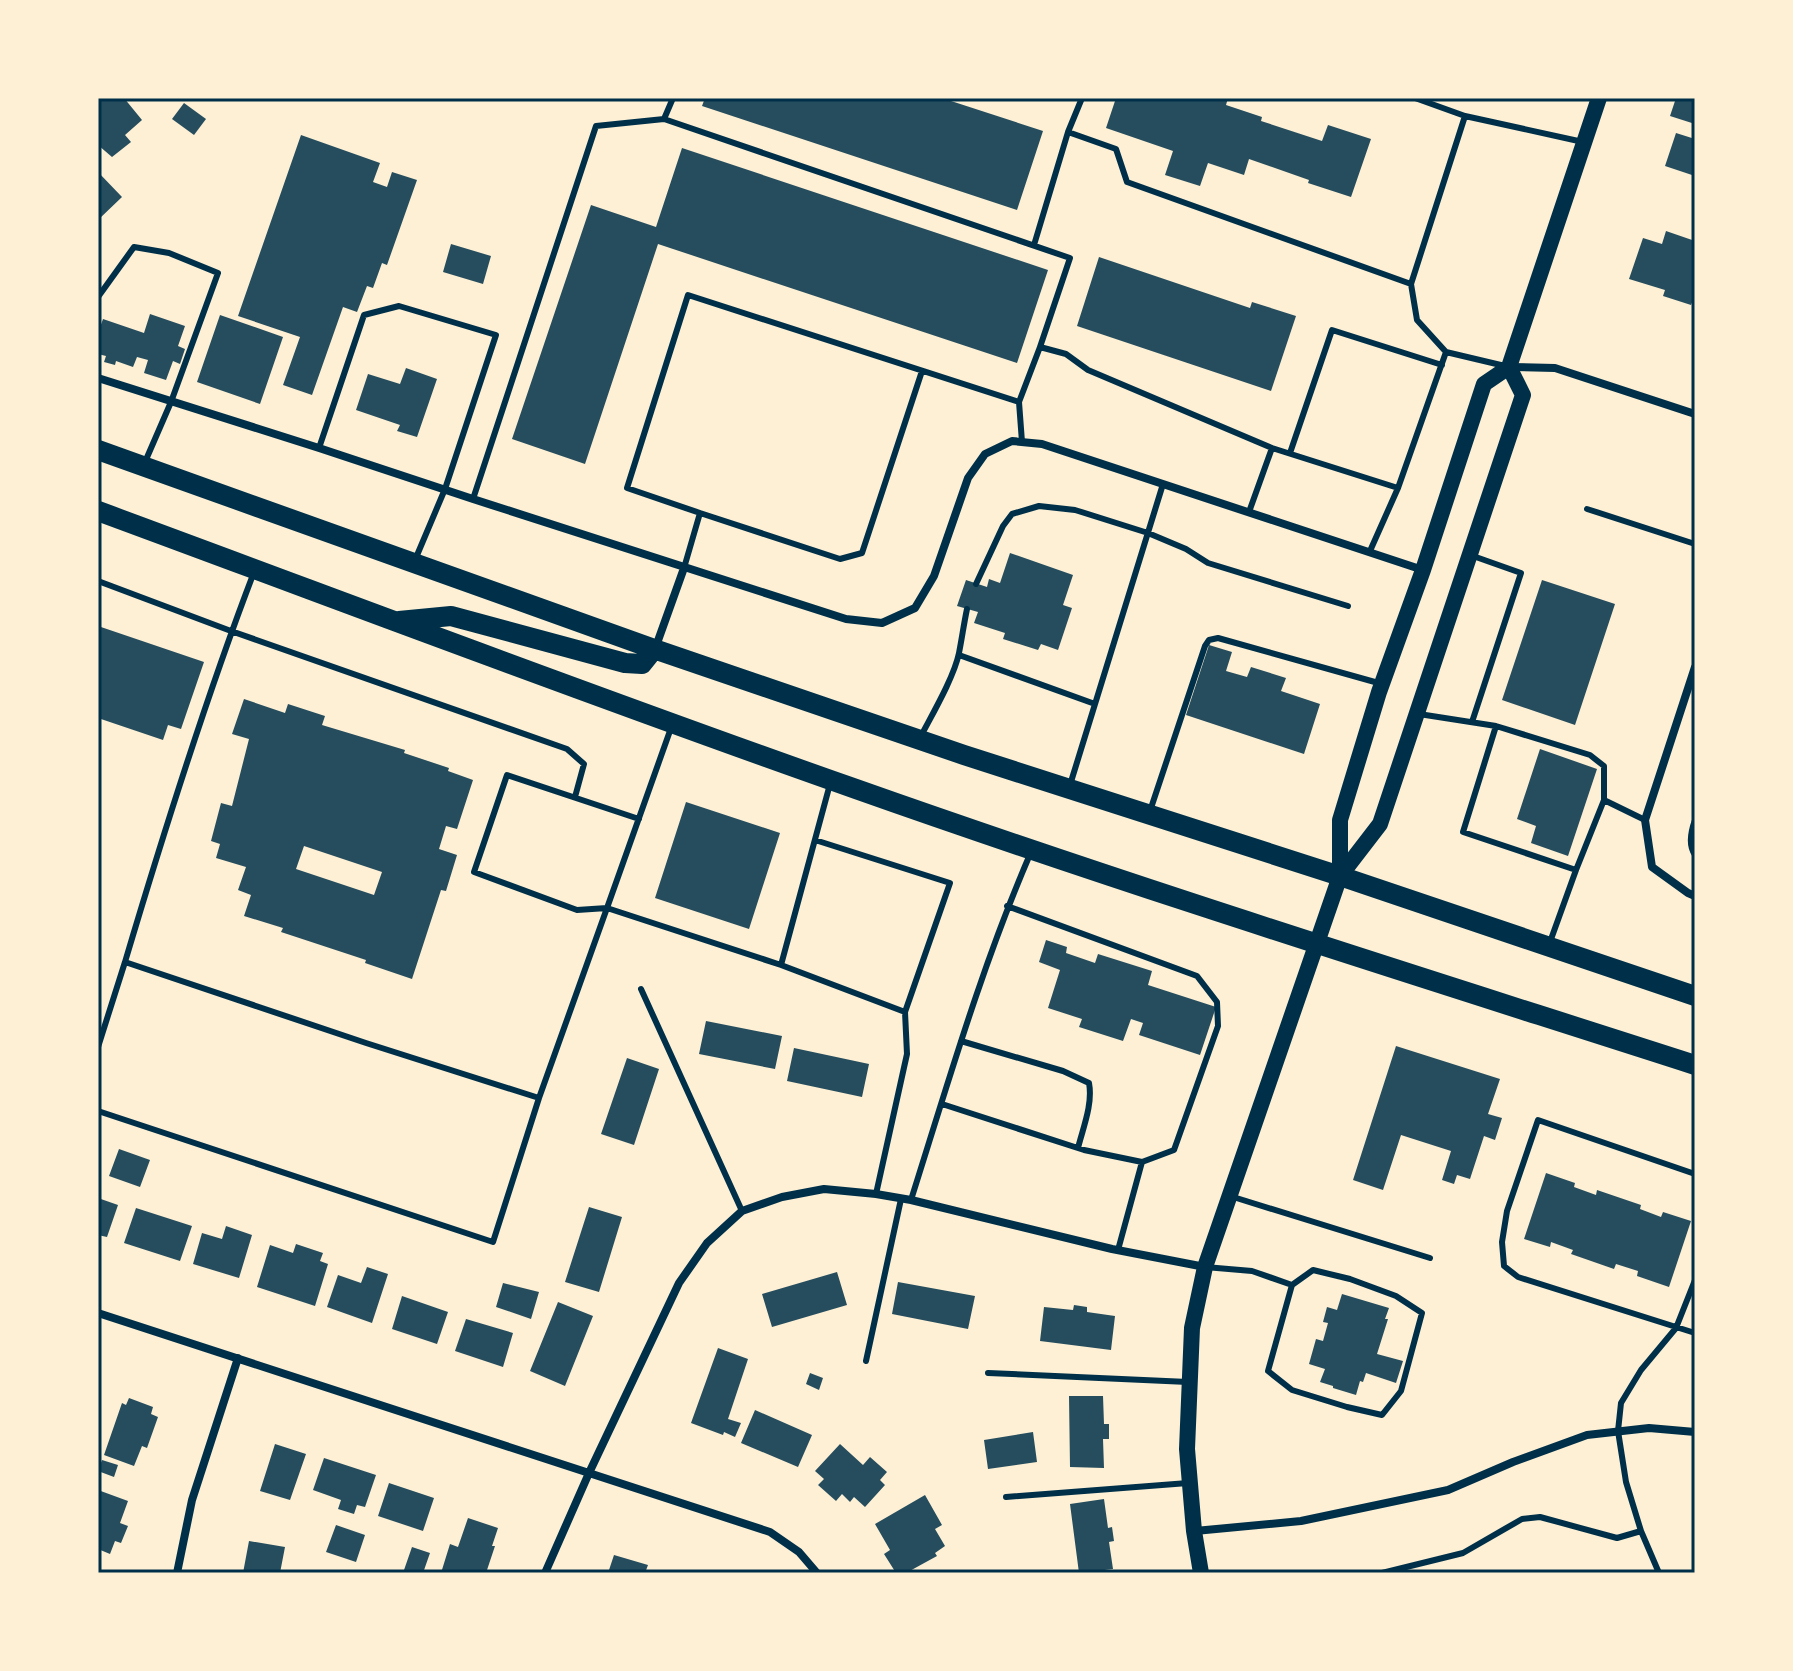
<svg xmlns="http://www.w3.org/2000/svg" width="1793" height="1671" font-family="'Crimson Pro',serif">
<rect width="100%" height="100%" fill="#fdf0d5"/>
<path fill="#264d5e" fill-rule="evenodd" d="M98,98h26l18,22 -17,15 6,7 -19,15 -14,-12z
M705,98h247l-1,3 92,30 -26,79 -315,-104z
M1116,98h112l-2,7 36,12 -1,4 61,20 6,-16 43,14 -20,58 -43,-14 1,-3 -60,-21 -5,16 -36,-12 -8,23 -35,-11 8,-24 -67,-23z
M1676,98h19v26l-25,-8z
M184,103l22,16 -12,16 -22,-16z
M1676,133l19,6v37l-30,-10z
M301,135l79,28 -7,19 14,5 5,-15 25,8 -30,85 -5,-2 -9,25 -6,-2 -10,26 -14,-5 -31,88 -29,-10 17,-48 -62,-21z
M682,148l366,122 -31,93 -359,-119 -73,220 -73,-25 79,-234 65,22z
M98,172l24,25 -24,23z
M1666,231l29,10v60l-2,-1 -2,5 -28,-9 2,-6 -36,-11 14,-41 19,6z
M451,244l40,12 -8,28 -40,-12z
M1099,257l151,51 2,-6 44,14 -25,75 -194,-65z
M150,314l35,12 -7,20 7,3 -5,15 -7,-3 -7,19 -22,-7 4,-13 -11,-3 -4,10 -17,-6 -1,4 -11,-3 2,-6 -8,-2v-21l5,-14 41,14z
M220,315l63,22 -23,67 -63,-22z
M406,368l31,11 -20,58 -20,-6 3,-6 -44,-15 12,-36 32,10z
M1010,553l63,22 -10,30 9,3 -14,42 -17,-6 -3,6 -35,-11 2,-6 -31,-10 4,-11 -21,-6 9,-26 21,7 2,-8 11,4z
M1542,580l73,24 -40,121 -73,-25z
M98,626l106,36 -23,67 -13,-4 -5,15 -65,-22z
M1209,645l23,7 -6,19 21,6 4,-10 35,11 -5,13 39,13 -16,50 -118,-39z
M244,699l41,14 3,-9 37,12 -3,9 83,25 -1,3 45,15 -1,3 25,9 -16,49 -11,-3 -7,23 18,6 -11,36 -5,-1 -29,89 -47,-16 1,-3 -85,-28 2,-4 -39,-12 7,-21 -13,-5 8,-23 -30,-9 4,-14 -9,-3 10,-38 11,3 17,-67 -17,-5zM304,846l78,26 -8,23 -78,-26z
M1540,749l57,20 -29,87 -37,-13 5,-17 -19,-7z
M686,802l94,31 -31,96 -94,-31z
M1046,940l21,7 -1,6 29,10 3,-9 54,17 -4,14 68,22 -16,48 -61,-20 4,-12 -12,-4 -8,22 -44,-14 3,-8 -34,-11 12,-38 -21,-8z
M706,1021l76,15 -7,33 -76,-15z
M1396,1046l104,33 -12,35 14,4 -7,22 -11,-4 -14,43 -13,-4 -3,9 -12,-4 9,-29 -50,-16 -18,55 -30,-10z
M794,1048l75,16 -7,33 -75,-16z
M627,1058l32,11 -25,76 -33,-11z
M119,1149l31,11 -10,27 -31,-11z
M1546,1173l29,10 -1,4 22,8 1,-5 44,15 -1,4 21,8 2,-5 28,9 -22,66 -32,-11 1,-5 -22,-7 -2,5 -43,-15 2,-4 -22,-8 -1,5 -26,-8z
M98,1198l20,7 -11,32 -9,-2z
M589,1207l33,10 -23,75 -34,-10z
M136,1208l56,18 -12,35 -56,-18z
M226,1226l26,9 -13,43 -46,-14 9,-31 20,6z
M296,1244l27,9 -3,8 8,3 -13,42 -58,-19 13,-42 23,8z
M367,1267l21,7 -16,49 -45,-16 11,-32 23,8z
M837,1272l10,33 -75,22 -10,-33z
M898,1282l77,14 -7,33 -76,-15z
M503,1283l36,9 -8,27 -35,-12z
M1342,1294l47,14 -4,11h3l-11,35 26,7 -7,22 -30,-10 -3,9 -3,-1 -4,14 -23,-7v-2l-13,-4 5,-13 -16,-5 7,-25 7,2 5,-18 -5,-1 4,-15 10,3z
M402,1296l46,16 -11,32 -45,-15z
M558,1302l35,14 -28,70 -35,-15z
M1074,1305l13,2v5l28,4 -4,34 -71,-9 4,-34 29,3z
M466,1319l47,14 -10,34 -48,-16z
M718,1348l30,11 -20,60 13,4 -6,14 -11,-5 -1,3 -32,-12z
M810,1373l13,5 -4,12 -13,-6z
M1069,1396h34l1,28h5v15h-6l1,29 -34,-1z
M129,1398l24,9 -2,7 7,3 -11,31 -5,-2 -8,20 -30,-11 18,-52 4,2z
M755,1410l57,25 -14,32 -57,-24z
M1033,1432l4,30 -49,7 -4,-29z
M275,1444l31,10 -16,46 -30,-9z
M840,1444l23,21 7,-8 17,15 -7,8 5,5 -20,22 -11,-10 -4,5 -8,-8 -6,7 -18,-16 6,-6 -9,-8z
M324,1458l52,17 -11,32 -8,-2 -3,9 -16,-5 3,-9 -28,-10z
M102,1460l16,5 -4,12 -16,-6z
M389,1483l45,15 -11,33 -45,-15z
M98,1490l30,11 -8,22 8,3 -7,17 -6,-2 -5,13 -12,-5z
M925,1495l17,30 -7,4 10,17 -10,7 2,3 -31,17h-10l-12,-19 6,-4 -15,-26z
M1104,1499l4,29 4,-1 2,14 -5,1 4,27 -34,4 -9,-69z
M468,1518l30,10 -6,18h3l-9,27h-45l9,-29 8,3z
M336,1525l29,10 -9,27 -30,-10z
M249,1541l36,6 -5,26h-37z
M412,1547l18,6 -7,20h-12l-7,-3z
M614,1555l34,10 -3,8h-37z"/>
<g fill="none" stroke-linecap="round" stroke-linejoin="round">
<path stroke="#003049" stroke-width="6" d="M673,98l-9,21 406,139 -30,89
M1465,116l118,26
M1034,245l34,-113
M1411,284l54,-168 -50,-18
M98,297l36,-50 35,6 49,20 -47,129 -26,60
M1446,352l59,14
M1019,402l3,40
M319,448l45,-133 35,-9 97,29 -51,154 -30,71
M1290,453l42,-123 110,35
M473,499l123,-373 68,-7
M1587,509l108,35
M1249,512l23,-64
M700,513l140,46 22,-6 60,-182
M1370,551l28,-63
M684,568l16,-55 -73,-25 61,-193 331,107 21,-55 26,7 22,16 184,78 126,40 48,-136 -29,-32 -6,-36 -284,-102 -11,-33 -48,-17 14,-34
M254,572c-49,128 -90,259 -129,390l241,81 173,55 68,-190 -30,2 -103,-38 33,-97 132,44
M98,581l133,50 336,118 17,15 -9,33
M976,584l27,-58 9,-12 27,-8 36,4 73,23 38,16 22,14 140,43
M959,655l136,49
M1419,714l77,12 94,29 14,11v34l41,20
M1472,722l49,-149 -48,-17
M1496,726l-33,106 113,38 28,-70
M671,728l-64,180 174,57
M921,736c12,-23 33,-59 38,-83 3,-15 5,-30 8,-44
M830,784l-49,181 124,47 2,42 -31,140
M1070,785l93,-301
M1150,811l55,-165 4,-6 9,-2 164,46
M1695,820c-4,11 -7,25 0,35
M815,840l135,43 -45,129
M1007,906l190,70 20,26 1,24 -44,124 -32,12 -24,88
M1550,942l26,-72
M641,989l101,222
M961,1041l102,30 26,12c4,21 -6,45 -11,65
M98,1047l27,-85
M942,1104l142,46 58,12
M98,1111l395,131 46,-144
M1695,1174l-157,-54 -31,91 -5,31 2,24 14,11 177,56
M1230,1196l200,62
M911,1200c37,-117 71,-235 120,-348
M1205,1267l47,4 40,14
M1313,1270l37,9 46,17 26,17 -21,78 -19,24 -35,-8 -55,-17 -24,-19 24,-86z
M866,1361l35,-162
M988,1373l200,9
M1006,1497l182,-14
M1641,1531l18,42
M1382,1573l81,-20 59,-34 18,-2 77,21 24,-7 -15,-49 -8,-51 3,-28 20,-33 35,-42 19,-48"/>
<path stroke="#003049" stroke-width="8" d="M1509,367l46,1 140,46
M98,378l221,70 154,51 373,120 36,4 33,-15 19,-32 34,-98 17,-24 27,-13 30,3 381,126
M655,649l29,-81
M1695,667l-50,153 7,47 36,26 7,3
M98,1313l672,219 29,20 18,21
M1195,1531l106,-10 147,-31 65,-28 74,-27 62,-7 46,4
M177,1573l15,-73 46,-142
M545,1573l44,-100 90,-190 28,-40 35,-32 40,-14 42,-8 52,5 35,6 201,49 93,18"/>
<path stroke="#003049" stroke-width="16" d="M1340,876l40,-52 143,-429 -14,-28
M1201,1573l-7,-42 -7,-82 5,-121 13,-61 135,-391v-56l39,-128 44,-122 61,-186 25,-17 90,-269"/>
<path stroke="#003049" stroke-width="20" d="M98,450l556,199 310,106 376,121 355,120
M98,511c252,93 504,189 758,278 277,98 559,186 839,276
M399,621l52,-5 174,47 17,1 12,-15"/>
</g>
<rect width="1793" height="1671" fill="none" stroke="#fdf0d5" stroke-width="200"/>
<rect x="100" y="100" width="1593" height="1471" fill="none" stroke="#003049" stroke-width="3"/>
</svg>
